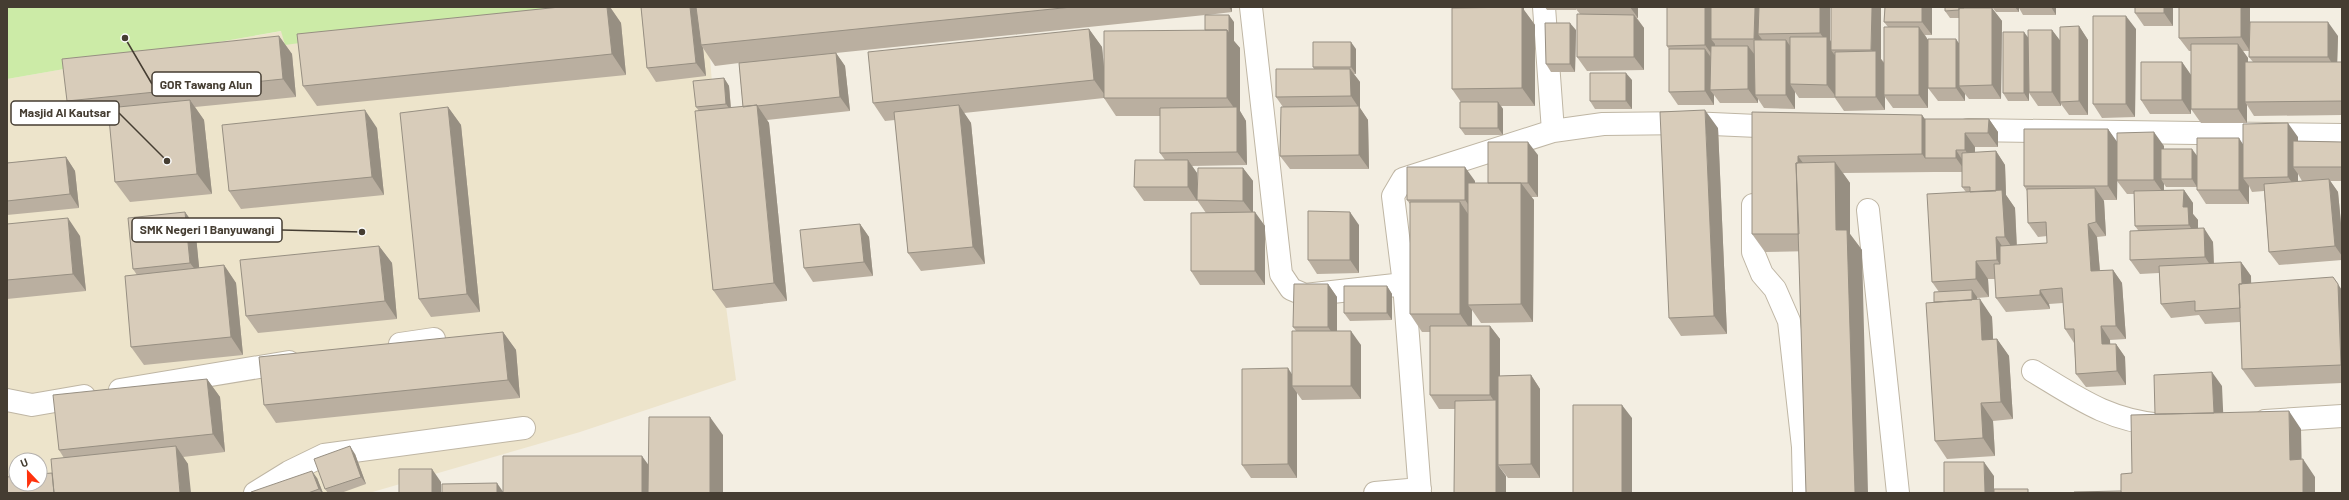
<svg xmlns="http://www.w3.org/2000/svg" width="2349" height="500" font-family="Barlow,sans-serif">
<rect width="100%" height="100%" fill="#f3eee2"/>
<path fill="#ede4cb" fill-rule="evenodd" d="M564,7h142l6,76 -16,2 40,295 -156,52 -211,61h-362v-414l275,-48 3,13zM16,460h24v24h-24z"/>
<path fill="#cceba7" d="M7,7h557l-279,38 -4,-14 -274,48z"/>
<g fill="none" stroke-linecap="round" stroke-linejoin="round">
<defs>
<path id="street" d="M1251,7l30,267 10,15 14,6 99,-11
M1544,7l9,124
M1968,130l374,5
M1753,205v47l9,22 13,15 14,32 14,126 1,46
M1868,210l30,283
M400,344l34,-5
M2033,371c45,27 74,49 128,54
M120,390l169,-28
M7,400l25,5 52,-9
M2265,421l77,-5
M255,493l34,-21 35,-17 200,-27
M1375,493l45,-4
M1420,493l-16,-209 -11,-88 10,-17 150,-48 50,-7 87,-1 91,4"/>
</defs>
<use href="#street" stroke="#bfb6a4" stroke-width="24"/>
<use href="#street" stroke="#fff" stroke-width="22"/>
</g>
<path fill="#baafa0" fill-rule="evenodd" d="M560,7h50l11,16 5,52 -309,31 -14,-20z
M641,7h591v5l-25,3 27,7v19l6,7v63l6,10 1,44 -55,1 5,7v28h-53l-10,-14 31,-27 -5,-7v-37h-44l-12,-18 -140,15 7,10 14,141 -64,7 -13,-18 -13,-133 -10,1 -12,-18 216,-74 13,18 2,20 101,-37v-15l-369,38 9,13 5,45 -83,9 2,3 18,178 -61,7 -13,-18 -14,-179 -3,-4 28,-29 5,8 2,22 12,-1 -4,-44 -24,3 -12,-18 3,28 -50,6 -9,-14z
M1265,7h112l-111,1z
M1456,7h68v3l11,15v81h-34l2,3v26h-38l-5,-7 1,-26 -9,-13z
M1545,7h93v11h-1l7,10v42l-57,1 -10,-14 3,-43 -4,-5v1h-29z
M1830,7v33l1,3v-36l50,52 3,3 4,-35 -4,-5 1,-15h47v28h-7l3,5 31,3v-25h-9l-5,-7v-4h46l11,14 -1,78h-32l-4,-5v7h-27l-10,-13v20h-35l-8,-11v13l-41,1 -9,-13h-36l-4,-6v17l-31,-1 -6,-9v4h-38l-6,-8v10h-36l-9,-13v-42l-2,-4z
M1992,7h64v8h-33l-4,-7v4h-23z
M2135,7h38v19h-29l-9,-13z
M2179,7h71v15l88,14 -1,26h5v53l-88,1 -7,-11v18h-46l-10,-14v-23v28h-41l-9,-14 41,-38 9,13v-24h-2l-10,-13zM2243,51h6v6l4,5h-5v-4z
M2079,26l9,14v75h-19l-8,-11v2h-23l-9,-13v8h-21l-5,-8 25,-55 24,-8 8,11z
M2136,29l-1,88 -33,1 -9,-14z
M1576,30l-1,42h-24l-5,-8z
M279,36l13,18 4,43 -101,10 9,13 8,74 -82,8 -15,-20 -6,-66 -30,3 -12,-18z
M1356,49v25h-2l6,8v26l8,12 1,49h-79l-10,-13 3,-49 -7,-10 38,-28 -1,-2z
M1632,80v29h-37l-5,-8z
M448,107l13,18 19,187 -49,5 -12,-18z
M1752,112l173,7h64l9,13v15h-23v6l21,-2 9,14 1,30 9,13 2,37 30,-2v-7l-9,1 -10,-14 -1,-32 -3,-5 84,-57 9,14 47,3v3l33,7 46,-12 55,-7v4l44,1v39h-12l8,11 4,42v26l-63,5 -10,-13 -5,-61 -12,1 -3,-6v18h-43l-9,-14v-3h-31l-2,-3v6h20l9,13v11l5,6v8l15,14 1,22 27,-2 10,14v7l91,7v93l-87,4 -13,-18 -2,-47 -35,2 -6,-9 -28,3 -10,-14 -2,-31 -19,1 -10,-14 8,-30 -3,-4 -1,-32h-7l-10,-13v19h-14l1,1 2,35 -9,1 3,34 13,-1 9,13 4,56 -16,1v4h6l9,13 1,28 -40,2 -10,-13 -2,-31 -9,-14 -2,-26 -14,1 1,5 -44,3 -10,-14 -1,-19h-7l1,18 -12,1v1l15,18 1,22h4l12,17 4,63 -20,2 2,35 -48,3 -12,-18 -1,-139 5,-10 -7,-10 34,-90 -4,-5v-15h-28l-91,1 7,10v51l12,16 -97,2 -13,-18zM2298,174l4,7h-4z
M377,128l7,67 -143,14 -12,-18z
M1718,128l9,206 -46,2 -12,-18z
M1538,155v42h-7l3,3 -1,122 -52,1 -9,-13v16h18l10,13v37l31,-1 9,14v89h-32l-53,-69h-16l-9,-14v-63h-8l-12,-18v-110l-3,-4 68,-19v2h13z
M66,157l9,14 4,37 -72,7v-52z
M1243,168l10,13v31l12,14v59h-65l-9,-14 15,-58 -9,-13z
M185,212l10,14 4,42 25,-3 12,18 7,72 -99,10 -13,-18 6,-72 -4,-6z
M7,224l73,12 6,55 -79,8z
M860,224l9,13 4,39 -60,6 -9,-14z
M1359,225v48l-42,1 -9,-14z
M379,246l13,17 5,56 -139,14 -12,-17z
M1328,284l9,13v34l24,14v54l-59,1 -5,-7v85h-46l-9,-13 50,-90 4,-44 -3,-4z
M1387,286l5,8v26l-42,1 -6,-8z
M503,332l13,18 4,48 -244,25 -12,-18z
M207,379l13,18 5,55 -42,5 5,7 -124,-6 -5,-8z
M355,454l11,30 -25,9h53h-66l-3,-4z
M317,478l6,15h-72z"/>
<path fill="#978f82" d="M607,7h3l11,16 5,52 -14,-21z
M690,7h8l3,38 2,3 3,28 -10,-13z
M1229,7h3v5z
M1519,7h5v3l11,15v81l-13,-18v-77z
M1630,7h8v11z
M1705,7h10l-4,32 4,5v15l-10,-14z
M1755,7h9l-6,27 6,8v10l-10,-13z
M1820,7h10v33l6,10h-5l6,8v40l-10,-13v-42l-7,-10z
M1872,7h9v52l4,6 -1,30 1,2v13l-9,-13v-41l-5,-6z
M1922,7h10v28l-10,-13z
M2015,7h3l1,1v4z
M2051,7h5v8z
M2164,7h9v19l-9,-13z
M2241,7h9v44l-9,-14z
M1992,8l10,13 -1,78 -9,-14z
M1229,15l5,7v19l6,7v63l6,10 1,44 -10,-13v-40l-10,-14v-68z
M1634,15l10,13v42l-10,-13z
M2126,16l10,13 -1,88 -9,-13z
M2328,22l10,14 -1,35 -9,-14z
M1570,23l6,7 -1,42 -5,-8z
M2079,26l9,14v75l-9,-14z
M1919,27l9,13v68l-9,-13z
M1089,29l13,18 5,51 -13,-18z
M2052,30l10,13 -2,59 1,2v2l-9,-14z
M2024,32l6,8 -1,52v9l-5,-8z
M279,36l13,18 4,43 -13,-18z
M1956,39l9,13 -6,34 6,8v7l-9,-13z
M1786,40l9,13 -5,31 5,8v17l-9,-14z
M1351,42l5,7v25l-5,-7z
M2238,44l10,14 -1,44h-2l2,3v18l-9,-14z
M1748,46l10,13 -3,36 3,4v4l-10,-14z
M1705,49l10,14 -5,27 4,5v10l-9,-14z
M836,53l9,13 5,45 -10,-14z
M2182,62l9,13v39l-9,-14z
M1350,69l10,13v26l8,12 1,49 -10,-14v-47l-8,-12z
M1626,73l6,7v29l-6,-8z
M724,78l5,8 2,25 -5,-7z
M190,100l14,20 8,74 -15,-20z
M1498,102l5,7v26l-5,-7z
M757,105l12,18 18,178 -13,-18z
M959,105l12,18 14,141 -12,-17z
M448,107l13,18 19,187 -13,-18z
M365,110l12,18 7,67 -12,-18z
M1705,110l13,18 9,206 -13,-18z
M1922,115l13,17 -10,26 -3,-4z
M1989,119l9,13v15l-10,-14z
M2288,123l10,14v30h-5l5,7v17l-10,-14z
M2108,129l10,14 -1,57 -9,-14z
M2154,132l10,14v33h-3l3,5v10l-10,-14z
M1965,133l10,14v17l-10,-14z
M2239,138l9,14 -5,26 6,8v18l-10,-14z
M1528,142l10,13v42l-10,-14z
M2192,149l6,8 -1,30 -5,-8z
M1956,150l9,14 1,8 -10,-14z
M1996,151l9,14 1,30 9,13 2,47 -12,-18 -9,-42z
M1798,156l13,18 -12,60z
M66,157l9,14 4,37 -9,-14z
M1188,160l9,13v28l-9,-14z
M1835,162l15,21v51l12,16 6,243h-13l-19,-263z
M1465,167l10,14v33l-10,-14z
M1243,168l10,13v33l-10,-13z
M2329,179l9,13 4,42v22l-7,-10z
M1521,183l13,17 -1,122 -12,-18z
M2095,188l9,13 2,35 -10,-14z
M2184,190l9,13v11l5,6v19l-9,-14 -6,-18z
M1460,202l12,18 -4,85 4,5v22l-12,-18z
M185,212l10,14 5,50 -10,-13z
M1255,212l10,14v59l-10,-14z
M1350,212l9,13v48l-9,-13z
M68,218l12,18 6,55 -13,-17z
M860,224l9,13 4,39 -9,-14z
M2088,224l9,13 4,48 -10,-14z
M2204,228l9,14 1,29 -9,-14z
M1996,237l12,18 2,23 -13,-18z
M379,246l13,17 5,56 -12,-18z
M1976,261l12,18 1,18 -13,-18z
M2241,262l10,14 1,45 -9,-13z
M224,265l12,18 7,72 -12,-18z
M2113,270l9,13 4,56 -10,-13z
M2333,277l9,13v76l-1,-1z
M1328,284l9,13v43l-9,-13z
M1387,286l5,8v26l-5,-7z
M1972,290l5,7 1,21 -5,-8z
M2040,290l9,14 1,5 -10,-14z
M1980,299l12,18 2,41 -12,-18z
M1490,326l10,13v66l-2,60 8,11v17h-10v-89l-6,-9z
M2101,326l9,14 1,18 -9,-14z
M1351,331l10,14v54l-10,-13z
M503,332l13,18 4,48 -12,-18z
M1997,339l12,17 4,63 -12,-17z
M2116,344l9,13 1,28 -9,-14z
M1288,368l9,14 -5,4 5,7v85l-9,-14z
M2212,372l10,14 2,45 -10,-14z
M1531,375l9,14v89l-9,-14z
M207,379l13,18 5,55 -12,-18z
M1981,403l12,18 2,35 -12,-18z
M1622,405l10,13v75h-10z
M2289,411l12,18 1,49 -12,-18z
M710,417l13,18v58h-13z
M176,446l12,18 3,29h-11z
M350,446l5,8 11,30 -5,-7z
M642,456l13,18v19h-13z
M2303,459l12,18v16h-12z
M1984,462l10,14v17h-9z
M432,469l9,13v11h-9z
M312,471l5,7 6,15h-1l-3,-4z
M497,483l7,10h-7z"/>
<path fill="#d8ccba" stroke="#978f82" d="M560,7h47l5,47 -309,32 -6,-52z
M641,7h49l6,56 -49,5z
M696,7h376l-371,38z
M1522,7v81l-70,1v-81z
M1667,7h38v38l-38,1z
M1711,7h44l-1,32h-43z
M1759,7h61v26l-62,1z
M1831,7h41l-1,43h-40z
M1885,7h37v15h-38z
M1945,7h19v1h-5v2l-14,1z
M2135,7h29v6h-29z
M2179,7h62v30l-62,1z
M1959,8h33v77l-33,1z
M1577,14l57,1v42h-57z
M1205,15h24v18l-2,-3h-22z
M2093,16h33v88h-33z
M2250,22h78v35h-79z
M1545,23h25v41h-24z
M2079,26v75l-19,1v-75z
M1884,27h35v68h-35z
M1089,29l5,51 -221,23 -5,-51z
M1227,30v68h-123v-67z
M2028,30h24v62h-23z
M2003,32h21v61h-21z
M279,36l4,43 -216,22 -5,-42z
M1790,37h37v48l-37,-1z
M1928,39h28v49h-28z
M1754,40h32v55h-31z
M1313,42h38v25h-38z
M2191,44h47v65h-47z
M1711,46h37v43l-38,1z
M1669,49h36v42l-36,1z
M1876,51v46h-41v-45z
M836,53l4,44 -83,9v-1l-14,2 -4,-44z
M2141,62h41v38h-41z
M2245,62h97v39l-97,1z
M1276,69h74l1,27 -75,1z
M1590,73h36v28h-36z
M724,78l2,26 -30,3 -3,-26z
M190,100l7,74 -82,8 -7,-74z
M1460,102h38v26h-38z
M757,105l17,178 -61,7 -18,-179z
M959,105l14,142 -65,6 -14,-141z
M1359,106v49l-79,1 1,-49z
M448,107l19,187 -48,5 -19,-186z
M1237,107v45l-77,1v-45z
M365,110l7,67 -143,14 -7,-66z
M1705,110l9,206 -45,2 -9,-206z
M1752,112l170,3v39l-124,2v7h-2l3,71h-47z
M1925,119h64l-1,14h-23v17h-9v8h-31z
M2288,123v54l-45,1v-54z
M2024,129h84v57h-84z
M2154,132v48h-37v-47z
M2197,138h42v52h-42z
M2293,141l49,1v25h-49z
M1488,142h40v41h-40z
M2161,149h31v30h-31z
M1996,151v40l-26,1v-5h-8v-34z
M66,157l4,37 -63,7v-38z
M1135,160h53v27h-54z
M1835,162l1,68h11l8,263h-49l-10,-330z
M1407,167h58v33h-58z
M1198,168h45v33l-46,-1z
M2329,179l6,67 -66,6 -5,-68z
M1468,183h53v121l-53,1z
M2095,188l1,34 -8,2 3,47 22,-1 3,56h-15l1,18h14l1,27 -41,3 -2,-45h-9l-3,-41 -22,2v5l-44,3 -2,-34h6v-18l47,-3 -1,-21 -18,1 -1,-34z
M2002,190l3,47h-9l1,23 -21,1v18l-44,3 -5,-88z
M2184,190l-1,17h5l1,18 -54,1 -1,-35z
M1410,202h50v112h-50z
M1308,211l42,1v48h-42z
M185,212l5,51 -57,6 -5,-51z
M1255,212v59h-64v-58z
M68,218l5,56 -66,6v-56z
M860,224l4,38 -60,6 -4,-38z
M2204,228l1,29 -75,3v-29z
M379,246l6,55 -139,15 -6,-56z
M2241,262l1,22h-3l1,24 -45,3v-10l-34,3 -2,-38z
M224,265l7,72 -100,10 -6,-71z
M2333,277l5,7 3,81 -99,4 -3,-85z
M1294,284h34v43h-35z
M1344,286h43v27h-43z
M1972,290v10l-38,2v-10z
M1980,299l2,41 15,-1 4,63 -20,1 2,35 -48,3 -9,-138z
M1430,326h60v69h-60z
M1292,331h59v55h-59z
M503,332l5,48 -244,25 -5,-48z
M1288,368v96l-46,1v-96z
M2212,372l2,41 -59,1 -1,-39z
M1531,375v89l-33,1v-89z
M207,379l6,55 -154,16 -6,-55z
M1496,400v93h-42l1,-92z
M1573,405h49v88h-49z
M2289,411l1,49 13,-1v34h-182v-19l11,-1 -1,-58z
M649,417h61v76h-62z
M176,446l4,47h-126l-3,-34z
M350,446l11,31 -36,12 -11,-30z
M503,456h139v37h-139z
M1944,462h40l1,31h-41z
M399,469h33v24h-33z
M312,471l7,18 -11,4h-57v-1z
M52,473l2,20h-47v-16l9,-1v8h24v-10z
M497,483v10h-55v-9z
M1994,489h34v4h-34z
M2121,491v2h-47v-1z"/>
<path fill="none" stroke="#453d32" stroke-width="1.5" d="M125 38L152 84M167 161L119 113M362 232L282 230"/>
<g fill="#453d32" stroke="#fff" stroke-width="1.5">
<circle cx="125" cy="38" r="4"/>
<circle cx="167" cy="161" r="4"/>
<circle cx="362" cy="232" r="4"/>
</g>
<g fill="#fff" stroke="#453d32" stroke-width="1.5">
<rect x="152" y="72" width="109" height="24" rx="4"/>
<rect x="11" y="101" width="108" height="24" rx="4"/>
<rect x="132" y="218" width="150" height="24" rx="4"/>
</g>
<g font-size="12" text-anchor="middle" font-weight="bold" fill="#453d32">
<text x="206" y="89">GOR Tawang Alun</text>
<text x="65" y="117">Masjid Al Kautsar</text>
<text x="207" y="234">SMK Negeri 1 Banyuwangi</text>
</g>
<rect width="2349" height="500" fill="none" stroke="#453d32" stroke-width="16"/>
<g transform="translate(28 472) rotate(338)"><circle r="19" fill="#ffffff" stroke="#b5b1ad"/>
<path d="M0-3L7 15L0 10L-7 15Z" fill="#ff320d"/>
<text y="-6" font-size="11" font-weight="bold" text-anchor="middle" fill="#453d32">U</text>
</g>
</svg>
